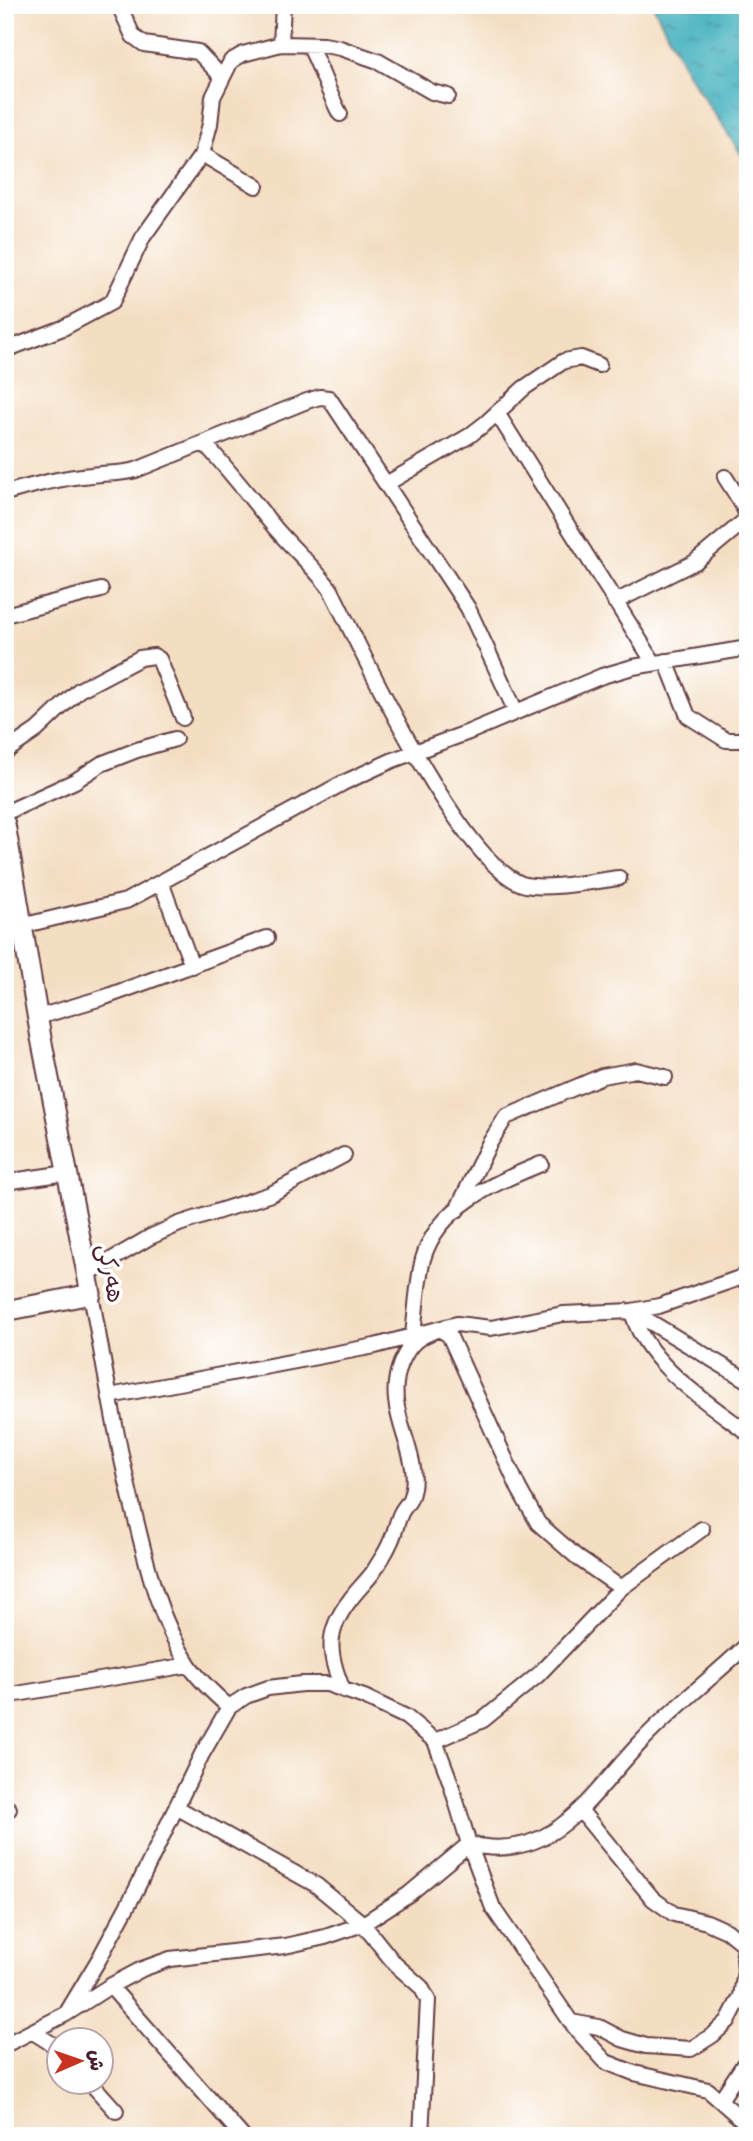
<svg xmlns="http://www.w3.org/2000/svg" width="753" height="2141" font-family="Pangolin,'Playpen Sans Arabic',sans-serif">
<defs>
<pattern id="water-ripples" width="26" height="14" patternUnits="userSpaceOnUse" patternTransform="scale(1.75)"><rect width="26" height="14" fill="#42b1be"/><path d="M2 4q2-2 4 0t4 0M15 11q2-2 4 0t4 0" fill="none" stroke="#398f9b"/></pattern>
</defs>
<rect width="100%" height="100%" fill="#fff"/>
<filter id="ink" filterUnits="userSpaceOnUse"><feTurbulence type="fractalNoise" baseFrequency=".0143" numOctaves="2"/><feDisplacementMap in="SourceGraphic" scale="14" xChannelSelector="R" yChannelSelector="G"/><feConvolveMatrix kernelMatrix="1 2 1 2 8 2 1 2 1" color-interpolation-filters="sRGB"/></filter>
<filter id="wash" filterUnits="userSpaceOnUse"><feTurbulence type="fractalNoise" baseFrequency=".00686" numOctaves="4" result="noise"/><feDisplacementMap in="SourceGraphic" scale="28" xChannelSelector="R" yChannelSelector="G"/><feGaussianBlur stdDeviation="1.57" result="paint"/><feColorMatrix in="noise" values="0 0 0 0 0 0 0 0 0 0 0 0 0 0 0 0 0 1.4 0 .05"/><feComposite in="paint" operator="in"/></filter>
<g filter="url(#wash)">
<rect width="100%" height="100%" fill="#f4dec2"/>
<path fill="url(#water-ripples)" stroke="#466874" stroke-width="2" d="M653,5h95v159l-60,-90z"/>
</g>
<g filter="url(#ink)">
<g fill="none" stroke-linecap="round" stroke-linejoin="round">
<defs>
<path id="street" d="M119,5l14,31 11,8 54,8 24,25
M281,44l2,-39
M309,45c12,23 19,47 31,69
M202,154l54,32
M5,350l58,-22 49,-26 31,-65 59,-83 8,-30 3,-27 18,-36 12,-7 38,-10 43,1 16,3 38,13 54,31 16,4
M497,413l157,250
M205,444c25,27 47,56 71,85 18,21 39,39 55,61 32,64 128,271 191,294 21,7 73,-3 97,-6
M725,477l17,27 6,14
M386,484l83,-48 18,-14 37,-34 40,-27 17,-3 18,7
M5,493c29,-8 58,-16 87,-18 15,-2 29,-1 44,-5l171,-69 13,-4 9,1 139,210 48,104
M615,602l80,-40 53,-44
M5,615l96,-25
M666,661l22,55 38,24h22
M5,752l32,-22 42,-40 61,-32 14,-2 5,3 24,59
M5,813l70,-32 26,-17 36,-14 38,-11
M161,882l31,84
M21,926l105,-25 217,-118 50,-23 76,-28 133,-56 31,-9 115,-19
M38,1017l67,-20 162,-59
M5,1182l62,-9
M457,1210l32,-66 17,-27 96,-41 34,-6 29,7
M87,1274l63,-37 29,-13 92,-30 73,-39
M91,1294c14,76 26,151 45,226 12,50 24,101 53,145 11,16 25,29 40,42
M632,1311c12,52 75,91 116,122
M632,1311l116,70
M413,1335c3,-25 4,-52 10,-76 15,-53 72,-76 118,-95
M110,1396l265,-50 82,-22 34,4 72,-14 69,-3 27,-5 89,-31
M343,1690c-15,-36 -18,-58 7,-90 7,-10 17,-19 24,-29 5,-9 12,-18 16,-28 5,-9 6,-20 11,-30 2,-5 7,-9 9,-14 17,-43 -30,-85 -9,-136 9,-21 17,-26 38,-34l10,6 70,154 19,34 40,35 43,30
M5,1696l184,-31
M435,1741l48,-21 55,-45 83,-87 81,-59
M176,1807l140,78 47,39 32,40 26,23 7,13 -7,136
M5,1810l4,-1
M110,1986l132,150
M66,2014l33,-55 37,-69 66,-136 27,-47 17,-11 22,-8 34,-4h25l37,13 42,20 29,24 15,40 19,63 24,64 82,120 31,34 28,11 74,17 40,35
M571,2022l28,5 23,12 24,7 45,3 22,-14 15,-14 13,-25 4,-25 -2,-27 -16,-13 -20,-9 -33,-8 -21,-15 -73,-89
M33,2032l27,17
M5,2045l61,-31 44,-28 32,-17 28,-10 115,-13 40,-9 38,-13 46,-30 60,-50c85,21 122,-50 172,-102 33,-35 72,-65 107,-98
M90,2082l26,29
M721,2099l27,-41"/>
<path id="secondary" d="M5,824l36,214 50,256 -86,17"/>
</defs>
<use href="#street" stroke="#643c42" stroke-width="18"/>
<use href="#secondary" stroke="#643c42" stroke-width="23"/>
<use href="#street" stroke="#fff" stroke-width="14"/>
<use href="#secondary" stroke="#fff" stroke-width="19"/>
</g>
</g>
<g text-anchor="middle" stroke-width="7" stroke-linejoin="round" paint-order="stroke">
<g font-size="23" fill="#4a1f2b" stroke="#fff">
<text transform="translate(111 1273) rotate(79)" y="8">هەرکی</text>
</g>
</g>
<rect width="753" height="2141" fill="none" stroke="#fff" stroke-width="28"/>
<g transform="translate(80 2061) rotate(88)"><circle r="33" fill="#ffffff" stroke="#b7a5aa" stroke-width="2"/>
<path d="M0-5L12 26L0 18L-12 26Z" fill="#c8321e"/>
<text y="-10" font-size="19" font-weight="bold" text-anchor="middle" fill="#4a1f2b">ش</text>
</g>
</svg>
